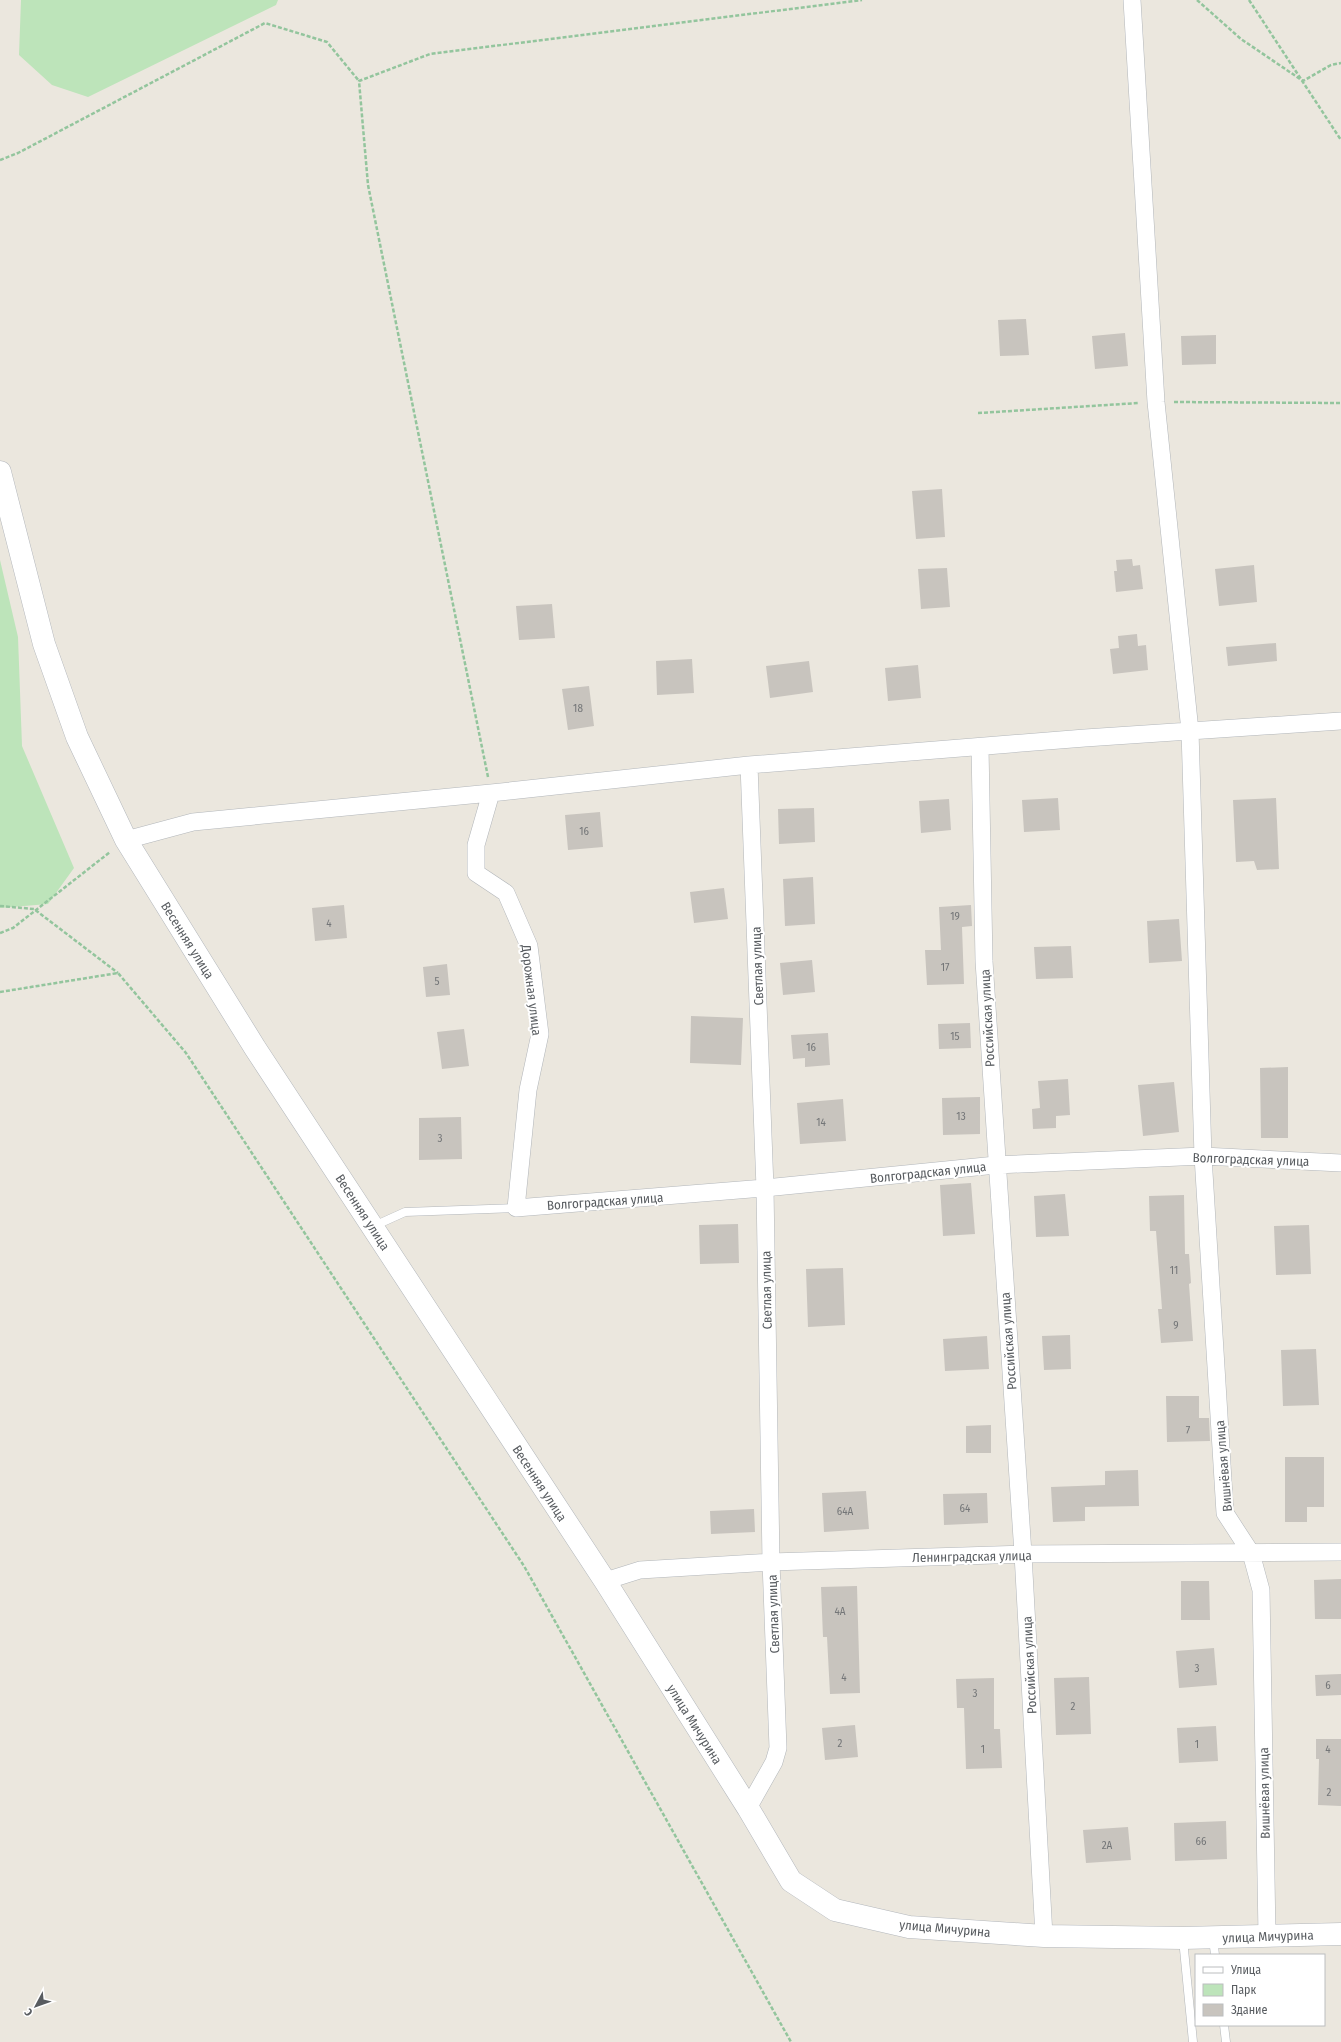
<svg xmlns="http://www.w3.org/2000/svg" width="1341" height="2042" font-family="'Fira Sans Condensed',sans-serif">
<rect width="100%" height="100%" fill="#ebe7de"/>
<path fill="#bde4ba" d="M21,0h257l-2,5 -188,92 -36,-12 -33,-30z
M0,560l18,77 4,109 52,122 -26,36 -48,4z"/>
<path fill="#c8c4be" d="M1026,319l3,36 -29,1 -2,-36z
M1125,333l3,33 -33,3 -3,-33z
M1216,335v29l-34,1 -1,-29z
M942,489l3,48 -29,2 -4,-48z
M1132,559l1,7 7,-1 3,24 -27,3 -2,-21h3l-1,-11z
M1254,565l3,37 -38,4 -4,-37z
M947,568l3,39 -29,2 -3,-40z
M552,604l3,34 -36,2 -3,-34z
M1137,634l1,12 8,-1 2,25 -35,4 -3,-25 9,-1 -1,-12z
M1276,643l1,18 -49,5 -2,-19z
M692,659l2,34 -37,2 -1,-34z
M809,661l4,31 -43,6 -4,-32z
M918,665l3,33 -33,3 -3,-33z
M589,686l5,40 -26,4 -6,-41z
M1058,798l2,32 -36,2 -2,-32z
M1276,798l3,71 -22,1 -3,-9 -18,1 -3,-62z
M949,799l2,31 -30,3 -2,-32z
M814,808l1,34 -36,2 -1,-35z
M600,812l3,35 -35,3 -3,-35z
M813,877l2,47 -30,2 -2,-47z
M724,888l4,31 -34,4 -4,-31z
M344,905l3,33 -32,3 -3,-33z
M971,905l1,21 -10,1 2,57 -37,1 -2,-35h16l-2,-43z
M1179,919l3,42 -33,2 -2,-42z
M1071,946l2,32 -37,1 -2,-32z
M812,960l3,32 -32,3 -3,-32z
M447,964l3,31 -24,2 -3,-30z
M691,1016l52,2 -2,47 -51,-2z
M970,1023l1,25 -32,1 -1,-25z
M464,1029l5,37 -27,3 -5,-37z
M828,1033l2,32 -25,2v-9l-12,1 -2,-24z
M1288,1067v71h-27l-1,-70z
M1068,1079l2,36 -14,1v12l-23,1 -1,-20 8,-1 -2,-27z
M1174,1082l5,50 -36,4 -5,-51z
M980,1097v37l-37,1 -1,-37z
M843,1099l3,42 -46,3 -3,-41z
M461,1117l1,42 -43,1v-42z
M971,1183l4,51 -32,2 -3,-51z
M1065,1194l4,42 -33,1 -2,-41z
M1184,1195l1,59h4l2,29 -2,1 4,57 -32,2 -3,-34h4l-6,-78h-6l-1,-35z
M738,1224l1,39 -39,1 -1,-39z
M1309,1225l2,49 -35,1 -2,-49z
M843,1268l2,57 -37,2 -2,-58z
M1070,1335l1,34 -27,1 -2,-34z
M987,1336l2,33 -44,2 -2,-32z
M1316,1349l3,56 -36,1 -2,-56z
M1166,1396h33v22h10l1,23 -43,1z
M991,1425v28h-25v-27z
M1285,1457h39v50h-17v15h-22z
M1138,1470l1,36 -54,1v14l-32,1 -2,-35 54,-2v-14z
M866,1491l3,38 -45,3 -2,-39z
M987,1493l1,30 -44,2 -1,-31z
M754,1509l1,23 -44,2 -1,-23z
M1341,1579v40h-26l-1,-39z
M1181,1581h28l1,39h-29z
M857,1586l3,107 -30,1 -3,-57h-4l-2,-50z
M1214,1648l3,37 -38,3 -3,-37z
M1341,1674v21l-25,1 -1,-21z
M1089,1677l2,57 -35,1 -2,-57z
M994,1678v51h6l2,39 -36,1 -2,-61h-7l-1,-29z
M855,1725l3,32 -33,3 -3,-32z
M1216,1726l2,35 -39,2 -2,-35z
M1316,1739h25v67l-23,-1 1,-46h-3z
M1226,1821l1,38 -52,2 -1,-38z
M1128,1827l3,33 -45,3 -3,-33z"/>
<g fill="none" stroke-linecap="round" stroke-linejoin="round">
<defs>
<path id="lane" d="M374,1226l31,-14 111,-4
M1213,1938l2,17
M1183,1939l10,103
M1224,2025l2,17"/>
<path id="street" d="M1132,0l24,402 34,329 13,425 22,357 26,40 10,37 6,345
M980,747l4,214 39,593 21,382
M491,793l-15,52v28l30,20 23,53 11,88 -12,56 -12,118 249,-20 231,-23 207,-9 138,7
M126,840l67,-18 298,-29 258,-28 336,-27 256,-17
M605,1581l35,-11 131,-8 252,-8 318,-2
M748,1808l26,-46 4,-14 -7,-186 -6,-374 -16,-423"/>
<path id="secondary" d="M0,472l44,172 33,93 49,103 129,208 350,533 143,227 43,73 44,29 74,17 135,9 139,2 158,-4"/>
</defs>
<use href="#lane" stroke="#b2b6ba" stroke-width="9"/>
<use href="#street" stroke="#b2b6ba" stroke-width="18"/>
<use href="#secondary" stroke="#b3b7bc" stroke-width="23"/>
<path stroke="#93c59d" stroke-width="2.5" stroke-dasharray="4 2" stroke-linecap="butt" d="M1197,0l44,39 62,42 28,-16 10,-2
M1249,0l92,140
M0,160l18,-7 247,-130 62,19 32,39
M1174,402l167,1
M978,413l161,-10
M488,777l-120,-592 -9,-104 71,-27 432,-54
M0,906l34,3 84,64
M0,933l13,-5 97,-76
M0,992l118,-19 68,80 338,513 267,476"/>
<use href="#lane" stroke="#fff" stroke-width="8"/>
<use href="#street" stroke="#fff" stroke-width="17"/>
<use href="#secondary" stroke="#fff" stroke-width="22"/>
</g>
<g text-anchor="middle" stroke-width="4" stroke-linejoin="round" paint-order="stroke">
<g font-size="11" fill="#747678">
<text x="578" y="712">18</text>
<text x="584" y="835">16</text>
<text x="955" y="920">19</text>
<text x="329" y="927">4</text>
<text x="945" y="971">17</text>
<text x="437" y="985">5</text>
<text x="955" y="1040">15</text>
<text x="811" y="1051">16</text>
<text x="961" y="1120">13</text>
<text x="821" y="1126">14</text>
<text x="440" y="1142">3</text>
<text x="1174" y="1274">11</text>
<text x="1176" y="1329">9</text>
<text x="1188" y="1434">7</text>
<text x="965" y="1512">64</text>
<text x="845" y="1515">64А</text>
<text x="840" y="1615">4А</text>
<text x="1197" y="1672">3</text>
<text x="844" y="1681">4</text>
<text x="1328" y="1689">6</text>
<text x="975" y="1697">3</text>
<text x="1073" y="1710">2</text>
<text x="840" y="1747">2</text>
<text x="1197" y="1748">1</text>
<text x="983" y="1753">1</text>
<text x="1328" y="1753">4</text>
<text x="1329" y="1796">2</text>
<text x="1201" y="1845">66</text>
<text x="1107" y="1849">2А</text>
</g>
<g font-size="13" fill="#585c60" stroke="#fff">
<text transform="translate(188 940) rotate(58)" y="5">Весенняя улица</text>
<text transform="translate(757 966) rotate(-92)" y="5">Светлая улица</text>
<text transform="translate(532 990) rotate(83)" y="5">Дорожная улица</text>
<text transform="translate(987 1018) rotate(-93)" y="5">Российская улица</text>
<text transform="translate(1251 1159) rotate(2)" y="5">Волгоградская улица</text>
<text transform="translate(928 1172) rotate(-6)" y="5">Волгоградская улица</text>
<text transform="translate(605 1201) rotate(-4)" y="5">Волгоградская улица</text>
<text transform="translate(363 1212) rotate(57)" y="5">Весенняя улица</text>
<text transform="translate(766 1290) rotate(-91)" y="5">Светлая улица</text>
<text transform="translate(1008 1341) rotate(-94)" y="5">Российская улица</text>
<text transform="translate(1223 1466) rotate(-95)" y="5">Вишнёвая улица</text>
<text transform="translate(540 1483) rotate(57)" y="5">Весенняя улица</text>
<text transform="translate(972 1556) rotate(-1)" y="5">Ленинградская улица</text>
<text transform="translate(773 1614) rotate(-92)" y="5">Светлая улица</text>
<text transform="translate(1029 1665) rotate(-93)" y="5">Российская улица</text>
<text transform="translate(695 1724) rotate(58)" y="5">улица Мичурина</text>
<text transform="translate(1264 1793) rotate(-91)" y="5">Вишнёвая улица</text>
<text transform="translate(945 1928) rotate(5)" y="5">улица Мичурина</text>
<text transform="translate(1268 1936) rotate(-2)" y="5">улица Мичурина</text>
</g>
</g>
<rect x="1195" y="1954" width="130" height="72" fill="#ffffff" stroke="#bcbebf"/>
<rect x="1203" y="1967" width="20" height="6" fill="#ffffff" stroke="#bcbebf"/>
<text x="1231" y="1974" font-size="12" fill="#585c60">Улица</text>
<rect x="1203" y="1984" width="20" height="12" fill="#bde4ba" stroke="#bcbebf"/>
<text x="1231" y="1994" font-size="12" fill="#585c60">Парк</text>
<rect x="1203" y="2004" width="20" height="12" fill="#c8c4be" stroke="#bcbebf"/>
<text x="1231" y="2014" font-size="12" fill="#585c60">Здание</text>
<g transform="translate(36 2006) rotate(229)" stroke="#ffffff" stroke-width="3" paint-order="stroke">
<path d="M0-3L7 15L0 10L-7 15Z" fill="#585c60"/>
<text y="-6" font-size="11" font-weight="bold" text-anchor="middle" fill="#585c60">С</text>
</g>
</svg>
